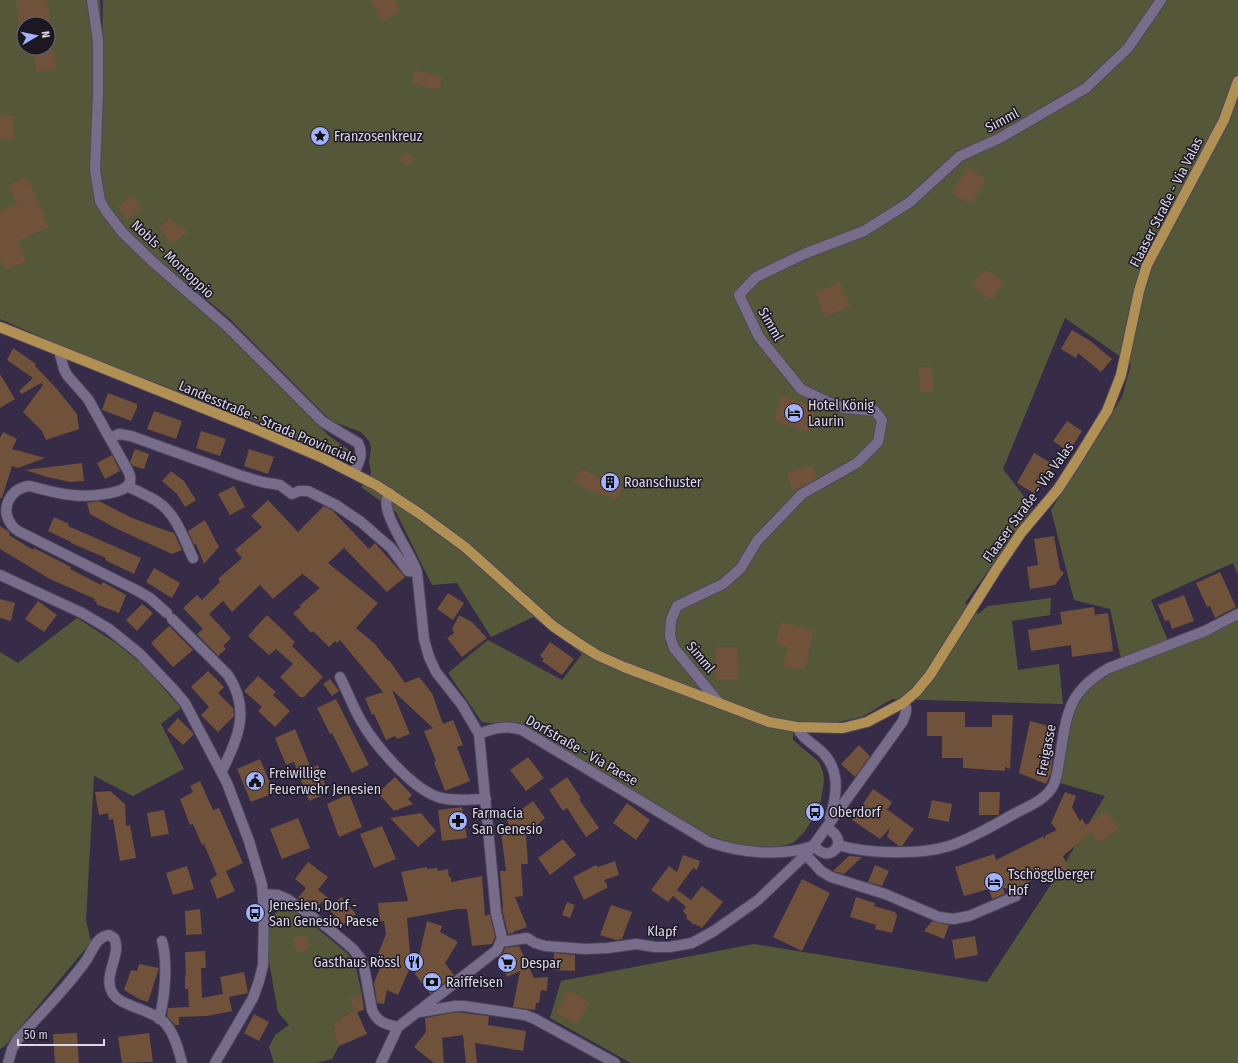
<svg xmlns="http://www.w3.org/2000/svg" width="1238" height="1063" font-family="'Fira Sans Condensed',sans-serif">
<rect width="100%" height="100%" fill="#362c47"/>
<path fill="#555838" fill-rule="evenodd" d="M0,0h100l2,45 1,-45h1135v575l-5,-12 -82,37 20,48 67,-39v454h-607l-81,-45 11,-37 193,-37 233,38 78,-119 40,-67 -45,-13c5,-27 9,-77 28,-96 9,-9 23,-14 35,-19l-13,-59 -36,-9 -23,-90 71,-113 9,-33 -66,-46 -62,151 30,39 -68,95 13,11 10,-8 63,-8 -1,17 -38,6 6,49 41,-6 4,40 -171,-5 -30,18 -29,6h-40v17l26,22 4,10 1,10 -4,23 -6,12 -9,14 -12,12 -15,4 -35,-1 -33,-10 -193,-113c-11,-3 -23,2 -35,-1l-34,-49 40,-33 74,40 20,-26 -49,-37 -42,20 -34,-54 -25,2 -36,-73 -35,-25 10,-14 -2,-11 2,-14 -2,-7 -8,-9 -30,-11 -101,-102 -67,-56 -8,5 67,61 106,106 21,15v5l-2,2h-3l-28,-12 -1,2 -45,-20 -197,-76 -73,-32zM24,24h24v24h-24z
M77,618l39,25 26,21 39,44 -20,16 23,45 -51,27 -39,-20 -8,144 5,22 -86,104 -5,3v-397l18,11z
M283,907l9,2 5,3 49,40 5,6 4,6 2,8 5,23 -8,15 -13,8v2l-8,4 2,4 -3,2 7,16 -7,13 -16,4h-42l-5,-16 6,-12 14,-10 -11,-13 -9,-50 -1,-23 3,-22z"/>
<path fill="#70513a" d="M23,0h24l3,21 -31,5 -3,-25z
M371,0h24l6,12 -19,10z
M54,50l3,18 -20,4 -4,-19z
M415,70l28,7 -4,13 -27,-7z
M0,115l14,1 -1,24 -13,-1z
M405,152l9,5 -5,9 -9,-5z
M968,167l18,12 -15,25 -19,-11z
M27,177l22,50 -31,14 9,20 -22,9 -5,-11v-48l17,-7 -8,-19z
M132,196l9,13 -14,10 -9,-13z
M170,218l8,10 3,-3 6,7 -15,12 -13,-17z
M984,269l20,12 -12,19 -20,-13z
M840,282l10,24 -25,11 -10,-25z
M1072,330l17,10 23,19 -11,13 -23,-19 -2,5 -15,-9z
M13,348l23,16 -1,2 22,23 20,25 2,15 -33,11 -4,-9 -19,-19 20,-27 -2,-2 -19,11 -3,-3 14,-13 -26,-18z
M919,367h13l2,24 -14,1z
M0,374l15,25 -15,9z
M108,393l29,11v4l-6,13 -29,-11z
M781,396l36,11 -8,25 -35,-11z
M154,411l28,10 -6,18 -29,-10z
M1067,421l15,10 -13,21 -16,-11z
M201,431l25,8 -6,17 -24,-8z
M3,432l14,7 -5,10 33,9 -27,10 -6,-2 -10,32h-2v-60z
M135,449l14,5 -5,15 -11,-3 -3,-4z
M249,449l25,8 -6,17 -24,-8z
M1034,453l19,11 -18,30 -18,-11z
M112,455l8,16 -15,8 -8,-16z
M82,463l2,18 -14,1 -23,-5 -22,-7z
M813,465l4,13 -18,10 -7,2 -5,-18z
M582,468l18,11 1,-6 20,7 -1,6 2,2 -4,11 -29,-8 -16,-9z
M171,471l13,10 12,19 -11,7 -8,-13 -15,-13z
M234,486l11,21 -15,8 -12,-21z
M268,500l30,32 26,-26 9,5 36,38 6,-6 30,34 -18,15 -43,-44 -16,15 50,40 -22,25 19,16 13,17 1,-1 16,23 14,-6 13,16 11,31 10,-4 10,25 -6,2 13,34 -25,10 -11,-29 2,-1 -12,-30 9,-3 -41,-38 18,44 -13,5 -2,-3 -9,4 -12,-26 -2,1 -7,-17 18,-6 -43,-52 -3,3 -2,-2 -6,6 -16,-16 -2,2 -18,-20 8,-6 -2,-1 21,-18 -16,-13 -2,-1 -29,25 -13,-14 -28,27 -9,-11 -14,13 22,24 -8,8 3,3 -8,7 -21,-22 6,-5 -20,-21 14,-13 5,5 18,-18 -2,-3 24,-21 -7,-8 27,-23 -11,-11z
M99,501l31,16 29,11 15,5 8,17 -10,4 -55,-25 -27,-15 -3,-11z
M54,517l15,7 -1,2 73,32 -7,16 -29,-14 1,-2 -35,-15v-1l-23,-11z
M205,520l14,27 -15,17 -8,-20 -2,1 -6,-14z
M0,526l8,5 2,2 -1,2 24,15 1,-2 37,19 -1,2 31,16 2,-3 23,13 -7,18 -23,-9 1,-2 -3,-1 1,-2 -45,-20 -50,-30z
M1054,536l6,34 4,3 -9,12 -25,4 -3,-22 11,-2 -4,-26z
M154,568l26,15 -8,15 -26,-16z
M1220,572l16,35 -21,11 -5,-12 -3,1 -11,-24z
M448,593l16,10 -11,17 -16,-11z
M1184,595l10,26 -22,8 -3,-9 -4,1 -7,-16z
M0,599l15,4 -4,18 -11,-3z
M38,601l19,14 -13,17 -19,-13z
M142,604l11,9 -16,18 -11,-11z
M1094,607l1,8 13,-2 5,38 -41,6 -1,-12 -40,6 -3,-21 34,-6 -2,-12z
M267,615l28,27 -3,4 31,31 -19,20h-4l-20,-20 13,-13 -17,-15 -7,6 -21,-19z
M459,615l13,7 15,16 -25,19 -15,-19 7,-5 -2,-4z
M781,622l33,8 -9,40 -22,-4 5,-19 -12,-3z
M169,626l24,24 -20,17 -22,-24z
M550,642l24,17 -12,16 -20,-14 2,-2 -4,-3z
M716,647h21l1,32h-22z
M208,671l16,16 -6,6 15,15 1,8 -16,16 -17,-17 8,-8 -18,-20z
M258,676l18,16 -3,3 17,16 -15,16 -17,-16 4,-4 -18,-16z
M330,679l9,12 -7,5 -9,-12z
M336,699l33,66 -17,8 -20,-40 -2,1 -13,-26z
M927,712h38v15h27v-12h21l-3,54 -5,-2v4l-42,-3v-10h-21v-22h-15z
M178,718l16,16 -11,11 -16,-15z
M1030,721l25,7 -4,45 -5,11 -27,-11z
M295,729l16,39 7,-3 10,28 -19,8 -15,-39 -8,3 -11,-27z
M859,745l11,11 -15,21 -14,-13z
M528,757l16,21 -18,13 -16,-21z
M260,759l14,34 -23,9 -14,-33z
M395,777l17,18 -4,4 5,5 -19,7 -16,-18z
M567,777l14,21 -2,1 20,29 -13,9 -19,-29 -4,3 -14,-21z
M200,781l13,29 6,-2 24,55 -17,8 9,20 -18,8 -7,-19 7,-5 -13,-31 -2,1 -9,-21 -3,1 -10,-26 13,-7 -3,-6z
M873,789l19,13 -4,7 -3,-1 29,21 -12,17h-3l-12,-9 3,-9 -10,11 -28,-19z
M110,791l15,13 1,22 4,-1 6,33 -16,3 -7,-42 -4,1 -1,-7 -9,2 -4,-23z
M979,792h21l-1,23h-20z
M1065,792l11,4 -4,11 8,14 2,-2 4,6 20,-14 13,17 -20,15 -7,-11 -29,24 6,12 -26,12 -3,-4 -24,13 -13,-1 2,6 -13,5 -3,-10 -25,7 -9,-29 39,-13 2,6 48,-24v4l2,-5 11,-5 -6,-7z
M349,794l13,33 -23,10 -12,-33z
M932,800l20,4 -3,18 -21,-4z
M533,801l12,17 -19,17 2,29h-7l2,32 -8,1 12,30 -14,5 1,1 -6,1 -6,-25 1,-1 -3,-37h6l-5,-39 10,-2 -4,-10z
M627,803l23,17 -14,20 -23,-17z
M462,807l5,31 -25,3 -4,-31z
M164,810l5,24 -18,3 -4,-24z
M421,813l15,18 -18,16 -28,-29z
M298,818l12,30 -28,11 -12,-30z
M382,826l14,33 -22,9 -14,-34z
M563,839l13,16 -26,20 -12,-17z
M683,855l17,6 -3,9 -4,-2 -16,22 14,10 11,-14 21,16 -21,26 -7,-4 -1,1 -8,-7 1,-2 -4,-5 3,-4 -13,-11 -5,6 -17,-12 18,-24 8,6z
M849,856l13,1 -18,17 -11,-3z
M615,861l4,14 -15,5 3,5v3l-23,12 -11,-23 23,-12 2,2z
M308,862l20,15 -10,13 17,13 6,-6 15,17 -13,11 -21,-24 -7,9 -17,-12 8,-10 -11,-9z
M875,865l14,6 -7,15 -14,-4z
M187,866l7,23 -21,6 -7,-22z
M427,867v2l10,-1 1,3 10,-2 1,8h2v5l31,-6 3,40 5,-2 5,23 -3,7 -20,2 -5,-37h-10l-50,9 4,47 -13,30 -11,-5 -3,14 -7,-1 -3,-20 10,-25 -6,-4 8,-20 -2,-13h-4l-2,-18 30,-2 -7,-29z
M802,879l28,14 -28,58 -29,-14z
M856,897l19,6 -1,3 21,6 2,4 -5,17 -17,-4 1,-4 -26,-8z
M567,902l8,3 -5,13 -8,-3z
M611,905l21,7 -10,27 -6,1 -16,-5z
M200,909l2,25 -16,1 -1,-24z
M427,921l15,5 -2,6 18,10 -13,21 9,12 -24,19 -15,-20z
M932,921l17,4 -5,14 -20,-8z
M305,934l5,14 -13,5 -5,-14z
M975,936l3,19 -23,4 -3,-19z
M519,946l9,19 2,1 -1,1 5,11 14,-1 -1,14 -6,-1 -2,13h-3l-1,7 -22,-3 7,-36 -13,6 -9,-20 5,-4 2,-5z
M205,951l1,17h-5l1,30 21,-4 -3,-17 24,-5 4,21 -19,4 3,14 -25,5 -28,1v8h-4l-8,-9 1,-8 21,-1 -1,-18h-3v-14h1l-1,-23z
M554,953l21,2v16l-22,-1z
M139,964l20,4 -11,34 -9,-3 -15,-9 7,-20 6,1z
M568,992h4l18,11 -14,22 -20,-13z
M362,995l2,15 -7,2 10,22 -28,12 -7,-16 3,-2 -2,-4 8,-4v-2l13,-8 -4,-12z
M456,1012l33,4 -1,9 38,6 -3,20 -48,-8 2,20h-11l-3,-28 -21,3 2,25h-10l-20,-16 12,-15 -1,-14z
M254,1014l15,8 -10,19 -15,-8z
M77,1033l2,30h-24l-2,-29z
M149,1033l4,29 -31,1 -4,-26z"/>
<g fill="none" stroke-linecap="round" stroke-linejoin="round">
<defs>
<path id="minor" d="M92,0l6,41v53l-3,76 5,31 6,10 16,21 31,30 75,65 95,95 35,21c6,11 1,19 -4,30
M59,351l5,18 3,6 21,24 39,70c3,5 5,10 2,15 -7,11 -45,13 -57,11 -15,-1 -29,-6 -43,-9 -19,3 -29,22 -18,38 3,5 8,8 13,10l114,57 12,7 17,15
M110,438l9,-4 12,2 108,39 23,7 18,3 12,9 7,-3h9l28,14 25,17 30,26 17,23 9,1
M127,486c10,5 22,10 31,16 18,12 26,37 35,56
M0,575l82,38 27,16 31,25 34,36 11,13 42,80 22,58 13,44 2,27 -1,53 -4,16 -6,17 -38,65
M172,619l56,56c23,35 10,62 -6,96
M340,677c7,14 13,30 21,44 14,24 50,67 77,76 14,5 33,2 48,2
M720,704l-46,-56 -4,-12 1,-16 6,-14 46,-22 18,-16 16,-27 45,-47 55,-31 21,-21 4,-22 -7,-9 -31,-3 -14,-5 -29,-14 -42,-52 -20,-42 17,-18 48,-23 60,-23 46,-29 50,-46 40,-18 86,-50 42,-40 33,-48
M797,727c5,11 11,13 19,20 25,18 22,45 14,71
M479,734c15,-6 28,-9 43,-4l187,112c32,11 72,15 104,4
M838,845c29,9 82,10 111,1 22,-7 43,-20 63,-31 14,-8 33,-14 41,-29 5,-9 5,-21 7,-30 7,-43 8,-65 49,-88l96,-37 33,-17
M813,846c3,2 7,6 11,7 7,2 16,-5 14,-13 -1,-6 -7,-9 -11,-13
M805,854l16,17 10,6 54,17 54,23 14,2 16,-3 47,-20
M263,894l15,1 11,5 39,28 24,20 9,11 3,8 8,43c6,13 13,14 26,17
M501,942l26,-4 8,5 10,3 40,3 23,-1 28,-4 19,3h15l22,-4 22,-12 44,-31 44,-42 11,-12 90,-125c2,-7 6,-12 0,-18
M420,1012l35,-6h9l61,9 10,4 80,44
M159,1019c6,-21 9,-57 3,-78
M8,1063l4,-14 5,-9c23,-26 48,-50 68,-78 7,-9 10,-25 24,-27l5,3c9,16 -14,40 0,57 4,6 12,8 18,11 10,4 23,8 31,15 11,11 15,27 19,42
M381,1063l17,-36 99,-77 5,-12 -6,-25 -17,-179 -17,-29 -26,-33 -7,-15 -5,-18 -7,-67c-5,-17 -35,-57 -30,-73 0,-2 2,-4 3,-6"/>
<path id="major" d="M0,327l253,101 70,30 53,27 44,29 45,33 88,79 25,17 19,12 27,12 145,55 28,5 46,1 24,-6 36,-19 13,-11 14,-17 66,-105 25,-37 37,-44 22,-34 27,-44 14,-36 18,-84 8,-26 77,-145 14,-39"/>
</defs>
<use href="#minor" stroke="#4f475d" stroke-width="12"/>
<use href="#major" stroke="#4f475d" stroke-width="12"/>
<use href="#minor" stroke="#776d8b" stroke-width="10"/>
<use href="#major" stroke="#b19053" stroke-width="10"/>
</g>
<defs>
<symbol id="sight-disc" viewBox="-11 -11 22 22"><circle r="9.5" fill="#a2b2fd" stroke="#1b1723"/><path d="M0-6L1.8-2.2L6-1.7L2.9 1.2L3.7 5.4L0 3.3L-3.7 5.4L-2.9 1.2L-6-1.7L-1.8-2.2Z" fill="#111"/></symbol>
<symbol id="hotel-disc" viewBox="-11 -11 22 22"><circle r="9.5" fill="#a2b2fd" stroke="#1b1723"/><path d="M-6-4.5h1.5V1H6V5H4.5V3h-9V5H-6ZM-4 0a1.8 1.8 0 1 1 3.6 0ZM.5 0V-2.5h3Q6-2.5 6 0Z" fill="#111"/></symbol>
<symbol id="building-disc" viewBox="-11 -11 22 22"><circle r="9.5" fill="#a2b2fd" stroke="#1b1723"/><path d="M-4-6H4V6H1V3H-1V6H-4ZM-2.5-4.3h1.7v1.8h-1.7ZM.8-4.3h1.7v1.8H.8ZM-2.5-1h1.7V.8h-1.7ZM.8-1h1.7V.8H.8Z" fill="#111"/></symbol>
<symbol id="civic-disc" viewBox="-11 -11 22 22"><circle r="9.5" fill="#a2b2fd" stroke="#1b1723"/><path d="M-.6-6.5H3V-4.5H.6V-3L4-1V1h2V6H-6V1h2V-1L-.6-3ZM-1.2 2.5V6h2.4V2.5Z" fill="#111"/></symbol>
<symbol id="bus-disc" viewBox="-11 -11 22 22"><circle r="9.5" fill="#a2b2fd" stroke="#1b1723"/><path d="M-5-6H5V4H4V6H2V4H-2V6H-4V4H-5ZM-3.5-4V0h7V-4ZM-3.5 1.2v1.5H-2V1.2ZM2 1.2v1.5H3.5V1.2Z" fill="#111"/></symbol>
<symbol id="pharmacy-disc" viewBox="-11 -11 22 22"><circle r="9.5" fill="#a2b2fd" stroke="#1b1723"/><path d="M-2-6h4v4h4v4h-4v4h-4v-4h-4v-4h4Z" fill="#111"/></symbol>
<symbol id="restaurant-disc" viewBox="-11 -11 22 22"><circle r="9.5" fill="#a2b2fd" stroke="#1b1723"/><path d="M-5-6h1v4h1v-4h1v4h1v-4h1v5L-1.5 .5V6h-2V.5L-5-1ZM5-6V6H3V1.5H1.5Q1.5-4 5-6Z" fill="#111"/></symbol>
<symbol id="supermarket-disc" viewBox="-11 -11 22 22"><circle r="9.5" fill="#a2b2fd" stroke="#1b1723"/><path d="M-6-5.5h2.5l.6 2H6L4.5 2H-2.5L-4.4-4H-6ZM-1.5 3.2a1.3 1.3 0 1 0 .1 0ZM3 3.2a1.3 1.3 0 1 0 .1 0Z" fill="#111"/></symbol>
<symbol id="bank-disc" viewBox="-11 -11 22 22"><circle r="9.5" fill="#a2b2fd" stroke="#1b1723"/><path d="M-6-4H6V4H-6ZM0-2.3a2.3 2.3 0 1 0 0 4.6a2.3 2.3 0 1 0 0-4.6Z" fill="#111"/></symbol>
</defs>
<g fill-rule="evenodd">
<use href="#sight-disc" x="309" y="125" width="22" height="22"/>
<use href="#hotel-disc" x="783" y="402" width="22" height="22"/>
<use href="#building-disc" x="599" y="471" width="22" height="22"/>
<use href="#civic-disc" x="244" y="770" width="22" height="22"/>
<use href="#bus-disc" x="804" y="801" width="22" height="22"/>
<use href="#pharmacy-disc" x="447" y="810" width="22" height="22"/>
<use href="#hotel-disc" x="983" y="871" width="22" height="22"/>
<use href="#bus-disc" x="244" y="902" width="22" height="22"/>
<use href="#restaurant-disc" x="403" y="951" width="22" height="22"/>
<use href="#supermarket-disc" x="496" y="952" width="22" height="22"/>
<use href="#bank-disc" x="421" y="971" width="22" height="22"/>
</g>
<g text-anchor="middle" stroke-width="3" stroke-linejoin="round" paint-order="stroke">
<g font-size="14" fill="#ddd8e9" stroke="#1b1723">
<text transform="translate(1002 120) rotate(-28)" y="5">Simml</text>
<text transform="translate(1166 202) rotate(-63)" y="5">Flaaser Straße - Via Valas</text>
<text transform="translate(173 259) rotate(43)" y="5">Nobls - Montoppio</text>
<text transform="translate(771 324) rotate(60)" y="5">Simml</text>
<text transform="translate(268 422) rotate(23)" y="5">Landesstraße - Strada Provinciale</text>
<text transform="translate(1028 502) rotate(-54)" y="5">Flaaser Straße - Via Valas</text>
<text transform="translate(701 657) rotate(50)" y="5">Simml</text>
<text transform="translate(582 750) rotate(30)" y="5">Dorfstraße - Via Paese</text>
<text transform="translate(1046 750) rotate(-79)" y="5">Freigasse</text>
<text transform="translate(662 931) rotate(2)" y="5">Klapf</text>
</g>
<g font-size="14" fill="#ddd8e9" stroke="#1b1723" text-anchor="start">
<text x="334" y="141">Franzosenkreuz</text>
<text x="808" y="410">Hotel König<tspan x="808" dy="16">Laurin</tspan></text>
<text x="624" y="487">Roanschuster</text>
<text x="269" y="778">Freiwillige<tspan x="269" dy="16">Feuerwehr Jenesien</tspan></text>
<text x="829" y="817">Oberdorf</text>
<text x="472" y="818">Farmacia<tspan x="472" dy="16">San Genesio</tspan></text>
<text x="1008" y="879">Tschögglberger<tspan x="1008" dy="16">Hof</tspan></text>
<text x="269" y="910">Jenesien, Dorf -<tspan x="269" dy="16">San Genesio, Paese</tspan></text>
<text x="400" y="967" text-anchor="end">Gasthaus Rössl</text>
<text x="521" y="968">Despar</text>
<text x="446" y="987">Raiffeisen</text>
</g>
</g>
<g transform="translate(36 36) rotate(81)"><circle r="19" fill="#1b1723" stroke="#696472"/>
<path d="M0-3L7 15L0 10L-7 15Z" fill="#a2b2fd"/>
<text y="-6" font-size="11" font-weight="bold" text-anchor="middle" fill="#ddd8e9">N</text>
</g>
<path d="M18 1039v6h86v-6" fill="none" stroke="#ddd8e9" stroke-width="2"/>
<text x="24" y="1039" font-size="12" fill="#ddd8e9" stroke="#1b1723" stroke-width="3" paint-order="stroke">50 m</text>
</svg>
